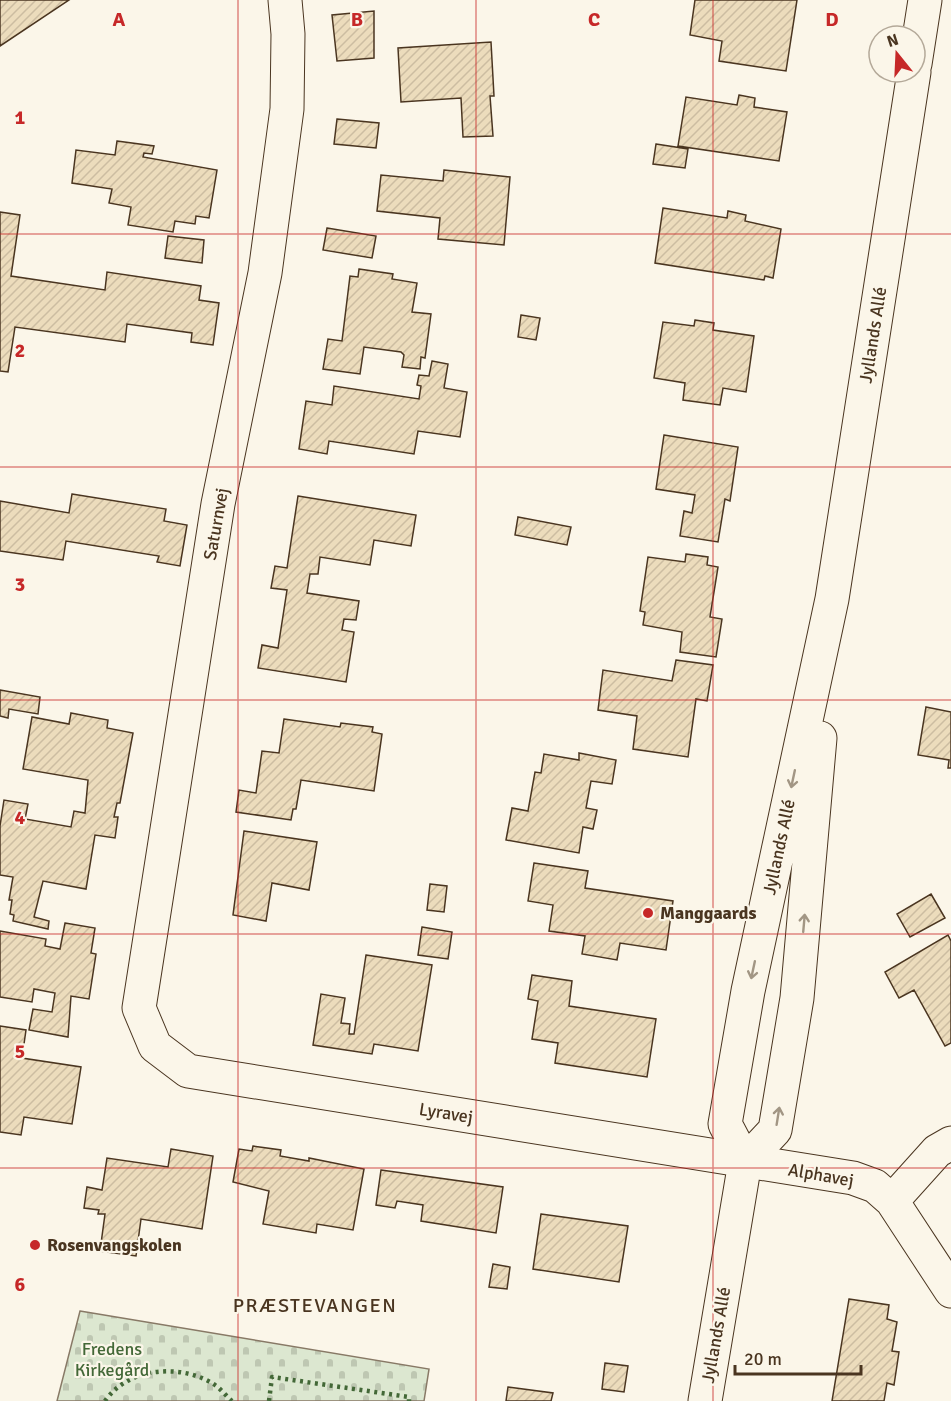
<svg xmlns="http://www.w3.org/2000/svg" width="951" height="1401" font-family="Signika,sans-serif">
<defs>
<pattern id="cemetery-stones" width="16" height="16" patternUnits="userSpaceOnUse" patternTransform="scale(1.5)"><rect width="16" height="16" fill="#dce7d0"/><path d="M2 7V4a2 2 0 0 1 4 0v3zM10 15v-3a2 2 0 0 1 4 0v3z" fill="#bec7b2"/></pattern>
<pattern id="building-hatch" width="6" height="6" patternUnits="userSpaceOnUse" patternTransform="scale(1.5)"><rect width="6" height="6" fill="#ecdcbc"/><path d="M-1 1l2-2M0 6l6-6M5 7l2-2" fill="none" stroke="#ccbda1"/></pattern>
</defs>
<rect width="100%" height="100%" fill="#fbf6e9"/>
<path fill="url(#cemetery-stones)" stroke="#887966" stroke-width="1.5" d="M80,1311l349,58 -5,32h-367z"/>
<path fill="url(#building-hatch)" stroke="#4a3520" stroke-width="1.5" d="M0,0h69l-69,46z
M695,0h102l-11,71 -67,-10 3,-20 -32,-6z
M374,11v47l-37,3 -5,-46z
M491,42l3,54h-4l3,40 -30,1 -2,-39 -60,4 -3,-54z
M739,95l16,3 -1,9 33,5 -8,49 -101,-15 8,-49 51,8z
M337,119l42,4 -3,25 -42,-4z
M117,141l37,5 -2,8 -8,-1 -1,4 74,13 -8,48 -13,-2 -1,8 -20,-3 -2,11 -45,-7 3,-18 -22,-4 3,-14 -40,-6 4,-33 39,5z
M656,144l32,5 -3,19 -32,-4z
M444,170l66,7 -6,68 -66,-6 2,-21 -63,-7 4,-36 62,6z
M663,208l64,10 1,-7 18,4 -1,6 36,8 -8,49 -8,-2 -1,4 -109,-17z
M0,212l20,3 -9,61 94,14 2,-18 94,14 -2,14 20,3 -6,42 -22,-3 1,-9 -65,-9 -2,18 -110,-15 -7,45 -8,-1z
M327,228l49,8 -4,22 -49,-8z
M168,236l36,4 -2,23 -37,-5z
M359,269l34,5 -1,5 25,4 -5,29 19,2 -6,44 -4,-1 -1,12 -18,-2 2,-12 -3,-3 -37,-5 -4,27 -37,-5 5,-30 14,2 8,-65 8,1z
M521,315l19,3 -4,22 -18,-3z
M695,320l19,3 -1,7 41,6 -8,56 -23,-4 -3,17 -37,-5 2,-17 -31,-5 9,-56 31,4z
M432,361l16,3 -4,24 23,4 -7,45 -42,-6 -4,23 -85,-13 -2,13 -28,-5 7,-48 26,4 2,-19 85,13 2,-13 -4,-1 2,-10 10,1z
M664,435l74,12 -8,54 -5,-2 -7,43 -38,-6 4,-25 8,2 3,-18 -39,-6z
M72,494l94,15 -2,12 23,4 -7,41 -23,-4 2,-6 -93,-15 -3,19 -63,-9v-50l69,12z
M298,496l118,19 -5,31 -37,-6 -4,25 -50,-8 -2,17h-8l-3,19 52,8 -3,19 -12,-1 -2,11 12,2 -8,50 -88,-14 4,-23 16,3 9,-58 -16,-2 4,-22 12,2z
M518,517l53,10 -4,18 -52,-10z
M686,554l22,3 -1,8 11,2 -8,50 12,2 -6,38 -36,-5 2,-20 -39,-7 2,-13 -5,-1 8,-54 37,5z
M676,660l37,5 -6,36 -11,-2 -8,58 -55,-8 4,-33 -39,-6 5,-40 69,11z
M0,690l40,7 -2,17 -29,-5 -1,9 -8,-2z
M926,707l25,5v56h-3l1,-8 -31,-5z
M71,713l37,7 -1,8 26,5 -13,70h-3l-3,14h4l-3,21 -20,-3 -9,54 -43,-8 -9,36 15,4 -1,8 -35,-8 1,-6 -4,-1 2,-14h-3l4,-23 -13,-2v-49l4,-26 24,4 -3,15 46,8 3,-16 11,2 3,-33 -65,-11 9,-52 37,7z
M284,719l56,8 1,-4 32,4 -1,5 10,2 -8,57 -73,-11 -5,29h-3l-2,11 -55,-8 3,-22 17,3 6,-42 17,2z
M579,753l37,7 -4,24 -21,-3 -5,27 11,2 -4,19 -10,-2 -4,26 -73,-13 6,-32 16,3 7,-39 6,1 3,-19 35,6z
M244,831l73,11 -8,48 -37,-7 -6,38 -33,-6z
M534,863l54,8 -3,17 88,13 -7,49 -46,-7 -3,17 -35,-6 3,-18 -36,-5 4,-26 -25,-4z
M430,884l17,2 -3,26 -17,-2z
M931,894l14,24 -35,19 -13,-23z
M65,923l30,5 -4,25 5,1 -7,45 -18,-3 -3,41 -39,-7 4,-21 19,3 3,-19 -21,-4 -2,13 -32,-5v-66l46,8 -1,7 15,3z
M422,927l30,5 -4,27 -30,-4z
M948,935l3,6v102l-6,3 -31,-56 -15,8 -14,-26z
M366,955l66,10 -14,86 -44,-7 -2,10 -59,-9 8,-51 24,4 -4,25 9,1 -1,10h5z
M532,975l40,6 -3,25 87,13 -9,58 -92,-14 3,-20 -26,-4 6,-38 -10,-2z
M0,1026l26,4 -4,28 59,9 -9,57 -48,-7 -3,18 -21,-3z
M253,1146l28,4 -1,6 29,5v-3l55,11 -11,61 -36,-6 -1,9 -53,-9 6,-33 -36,-9 6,-33 13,2z
M171,1149l42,7 -11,73 -61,-10 -5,37 -36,-5 5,-37h-7l1,-4 -15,-2 3,-21 15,3 5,-32 61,9z
M381,1170l122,17 -7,46 -75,-12 2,-16 -26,-4 -2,7 -19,-3z
M541,1214l87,12 -9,56 -86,-13z
M493,1264l17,3 -3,22 -18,-2z
M849,1299l40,6 -2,14 10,3 -5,29 7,1 -5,33 -7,-2 -3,18h-52z
M605,1363l23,3 -4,26 -22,-3z
M508,1387l45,6 -2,8h-45z"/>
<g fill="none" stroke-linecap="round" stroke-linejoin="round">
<defs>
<path id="street" d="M285,0l3,34 -1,75 -22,164 -47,231 -79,504 16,38 33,25 665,107 22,8 17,15 59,90
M892,1201l45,-50 14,-8"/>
<path id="secondary" d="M915,64l10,-64
M745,1162l-20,-38 23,-133 84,-392 82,-527
M705,1401l40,-239 30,-32 22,-132 23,-260"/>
</defs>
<use href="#street" stroke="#4a3520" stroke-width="35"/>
<use href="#secondary" stroke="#4a3520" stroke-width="35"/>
<use href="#street" stroke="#fbf6e9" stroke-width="33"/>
<use href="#secondary" stroke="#fbf6e9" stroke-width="33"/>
<path stroke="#436837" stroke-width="4.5" stroke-dasharray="3 4.5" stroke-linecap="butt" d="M105,1401c23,-34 77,-38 110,-16 6,4 11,11 17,16
M269,1401l3,-24 137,20v4"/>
</g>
<defs><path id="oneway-shaft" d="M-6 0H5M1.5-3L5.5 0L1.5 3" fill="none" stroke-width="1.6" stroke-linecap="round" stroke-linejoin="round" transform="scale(1.5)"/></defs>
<g stroke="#a29684">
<use href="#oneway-shaft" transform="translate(793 779) rotate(102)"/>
<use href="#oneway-shaft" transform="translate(804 923) rotate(-85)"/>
<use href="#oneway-shaft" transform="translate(753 970) rotate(102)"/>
<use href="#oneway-shaft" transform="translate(778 1116) rotate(-81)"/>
</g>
<path fill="none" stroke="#c62828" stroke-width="1.5" stroke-opacity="0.55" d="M238,0v1401M476,0v1401M713,0v1401M0,234h951M0,467h951M0,700h951M0,934h951M0,1168h951"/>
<g fill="#c62828" stroke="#fbf6e9" stroke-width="2">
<circle cx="648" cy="913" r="6"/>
<circle cx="35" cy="1245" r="6"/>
</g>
<g text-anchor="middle" stroke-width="4.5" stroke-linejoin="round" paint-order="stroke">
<g font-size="18" fill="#4a3520" stroke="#fbf6e9">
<text transform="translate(873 335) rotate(-81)" y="6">Jyllands Allé</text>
<text transform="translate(216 524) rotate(-80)" y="6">Saturnvej</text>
<text transform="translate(779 847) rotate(-78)" y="6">Jyllands Allé</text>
<text transform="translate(446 1113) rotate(9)" y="6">Lyravej</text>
<text transform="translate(821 1175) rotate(10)" y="6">Alphavej</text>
<text transform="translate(716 1335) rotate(-80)" y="6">Jyllands Allé</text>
</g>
<g font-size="18" font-weight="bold" fill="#4a3520" stroke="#fbf6e9" text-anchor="start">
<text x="660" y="919">Manggaards</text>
<text x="47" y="1251">Rosenvangskolen</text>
</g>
<g font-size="18" fill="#436837" stroke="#fbf6e9">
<text x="112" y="1355">Fredens<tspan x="112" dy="21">Kirkegård</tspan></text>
</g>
<g font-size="20" letter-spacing="1.5" fill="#4a3520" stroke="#fbf6e9">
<text x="315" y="1312">PRÆSTEVANGEN</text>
</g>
</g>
<g font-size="20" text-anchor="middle" font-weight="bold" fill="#c62828" stroke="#fbf6e9" stroke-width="4.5" stroke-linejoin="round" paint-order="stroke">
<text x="119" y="26">A</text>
<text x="357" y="26">B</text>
<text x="594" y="26">C</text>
<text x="832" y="26">D</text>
<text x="20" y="124">1</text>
<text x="20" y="357">2</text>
<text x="20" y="591">3</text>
<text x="20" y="824">4</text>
<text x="20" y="1058">5</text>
<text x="20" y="1291">6</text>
</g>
<g transform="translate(897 54) rotate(342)"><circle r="28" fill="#fbf6e9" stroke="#b4a999" stroke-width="1.5"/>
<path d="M0-4.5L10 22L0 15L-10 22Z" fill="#c62828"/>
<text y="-9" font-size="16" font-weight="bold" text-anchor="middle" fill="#4a3520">N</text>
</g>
<path d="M735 1365v9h126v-9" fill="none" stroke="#4a3520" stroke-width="3"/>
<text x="744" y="1365" font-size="18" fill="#4a3520" stroke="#fbf6e9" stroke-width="4.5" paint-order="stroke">20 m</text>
</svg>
